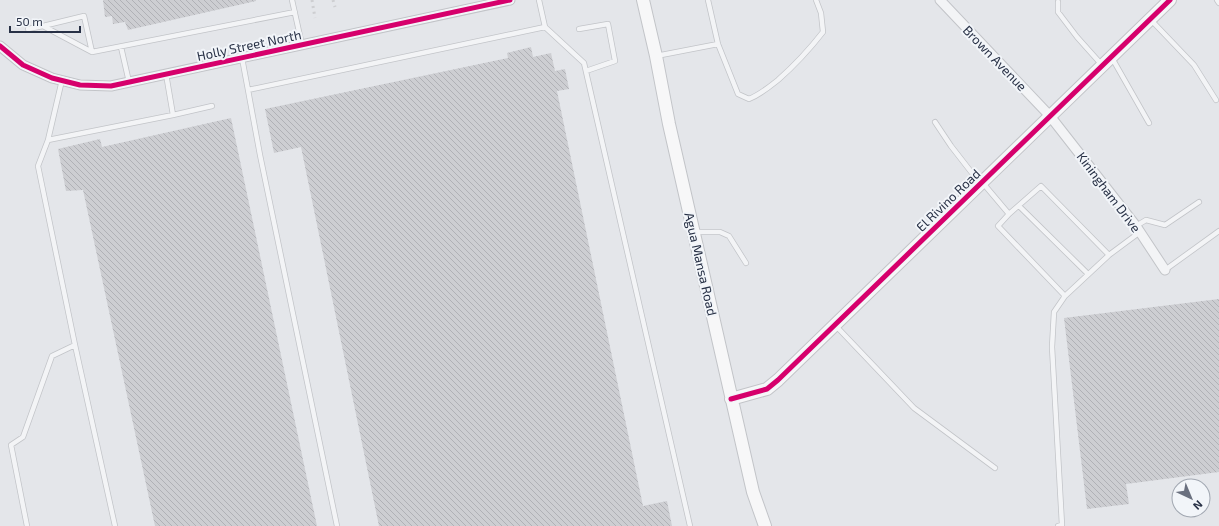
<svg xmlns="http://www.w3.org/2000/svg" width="1219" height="526" font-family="'Exo 2',sans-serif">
<defs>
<pattern id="building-back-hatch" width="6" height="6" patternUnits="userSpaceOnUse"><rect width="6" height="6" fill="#cdced2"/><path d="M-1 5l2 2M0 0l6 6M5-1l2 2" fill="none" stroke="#b0b1b6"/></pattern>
</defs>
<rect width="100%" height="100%" fill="#e4e6ea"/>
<path fill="url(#building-back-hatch)" d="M103,0h153v1l-128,29 -3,-8 -12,2 -1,-8 -7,1z
M531,47l2,10 18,-4 4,18 10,-2 4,20 -12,2 86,415 24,-5 5,25h-293l-78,-379 -27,6 -9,-44 243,-51 -1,-5z
M231,118l86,408h-162l-72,-336 -17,1 -8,-42 42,-10 2,8z
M1219,299v173l-93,12 3,20 -42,5 -23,-191z"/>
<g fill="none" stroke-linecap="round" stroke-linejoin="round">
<defs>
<path id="lane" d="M292,0l10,45
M539,0l6,27 39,36 106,463
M708,0l10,44 20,50 11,5c12,-5 19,-11 29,-19 17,-15 31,-30 45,-48l-2,-19 -5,-13
M1217,0l2,3
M1058,2v10l19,25 25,28
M1151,20l43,45 22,35
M43,26l41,-10 8,36
M28,29l15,-3 49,26 203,-40
M579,29l29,-5 7,37 -29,10
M121,47l8,35
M656,56l62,-12
M242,58l6,32 297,-63
M1112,58l37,65
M62,80l-14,60 125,-25 -7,-41
M248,90l12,65 77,371
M173,115l39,-9
M935,122l16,24 21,27 10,9 27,32
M48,140l-10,26 37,179 40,181
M1019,206l69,68
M1136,226l10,-6 19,5 34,-23
M695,232h25l9,4 17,27
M1109,255l31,-23
M1165,270l54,-39
M835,325l79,83 81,60
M27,526l-16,-81 12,-8 29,-81 23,-11
M1058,526l4,-1 -10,-178 2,-35 11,-16 44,-41 -68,-69 -32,28 -11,12 67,70"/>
<path id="street" d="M940,0l110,116 86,110 29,44
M0,46l23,19 29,13 28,7 31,1 399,-86"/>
<path id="secondary" d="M643,0l13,56 13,68 84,368 12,34
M731,399l36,-10 11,-9 392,-380"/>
</defs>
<use href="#lane" stroke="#c2c4c8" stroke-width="6"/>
<use href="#street" stroke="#c2c4c8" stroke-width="11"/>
<use href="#secondary" stroke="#c2c4c8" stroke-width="14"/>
<use href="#lane" stroke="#f3f4f6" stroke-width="4.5"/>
<use href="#street" stroke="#f3f4f6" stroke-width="9"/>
<use href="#secondary" stroke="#f7f7f8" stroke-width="12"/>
<path stroke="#cdced1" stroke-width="3" stroke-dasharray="2 4" stroke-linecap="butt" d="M312,0l3,18
M333,0l2,7"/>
<defs>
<path id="cycleway" d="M0,46l23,19 29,13 28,7 31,1 399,-86
M731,399l36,-10 11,-9 392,-380"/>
</defs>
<use href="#cycleway" stroke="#f2f5f9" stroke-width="8"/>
<use href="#cycleway" stroke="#d6006c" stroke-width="5"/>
</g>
<g text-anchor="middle" stroke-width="4" stroke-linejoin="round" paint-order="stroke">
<g font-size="13" fill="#283146" stroke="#f2f5f9">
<text transform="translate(249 45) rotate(-12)" y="5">Holly Street North</text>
<text transform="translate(995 58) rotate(46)" y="5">Brown Avenue</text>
<text transform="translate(1109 192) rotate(53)" y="5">Kiningham Drive</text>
<text transform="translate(948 200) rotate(-44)" y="5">El Rivino Road</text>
<text transform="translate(701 264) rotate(77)" y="5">Agua Mansa Road</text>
</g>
</g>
<g transform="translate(1191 498) rotate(136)"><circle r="19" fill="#f2f5f9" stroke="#a1a7b1"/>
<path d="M0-3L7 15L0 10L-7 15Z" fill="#6a707f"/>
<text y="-6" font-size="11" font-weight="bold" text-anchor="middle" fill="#283146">N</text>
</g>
<path d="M10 26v6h70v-6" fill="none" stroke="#283146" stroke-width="2"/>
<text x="16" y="26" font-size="12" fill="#283146" stroke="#f2f5f9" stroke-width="3" paint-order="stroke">50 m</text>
</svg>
